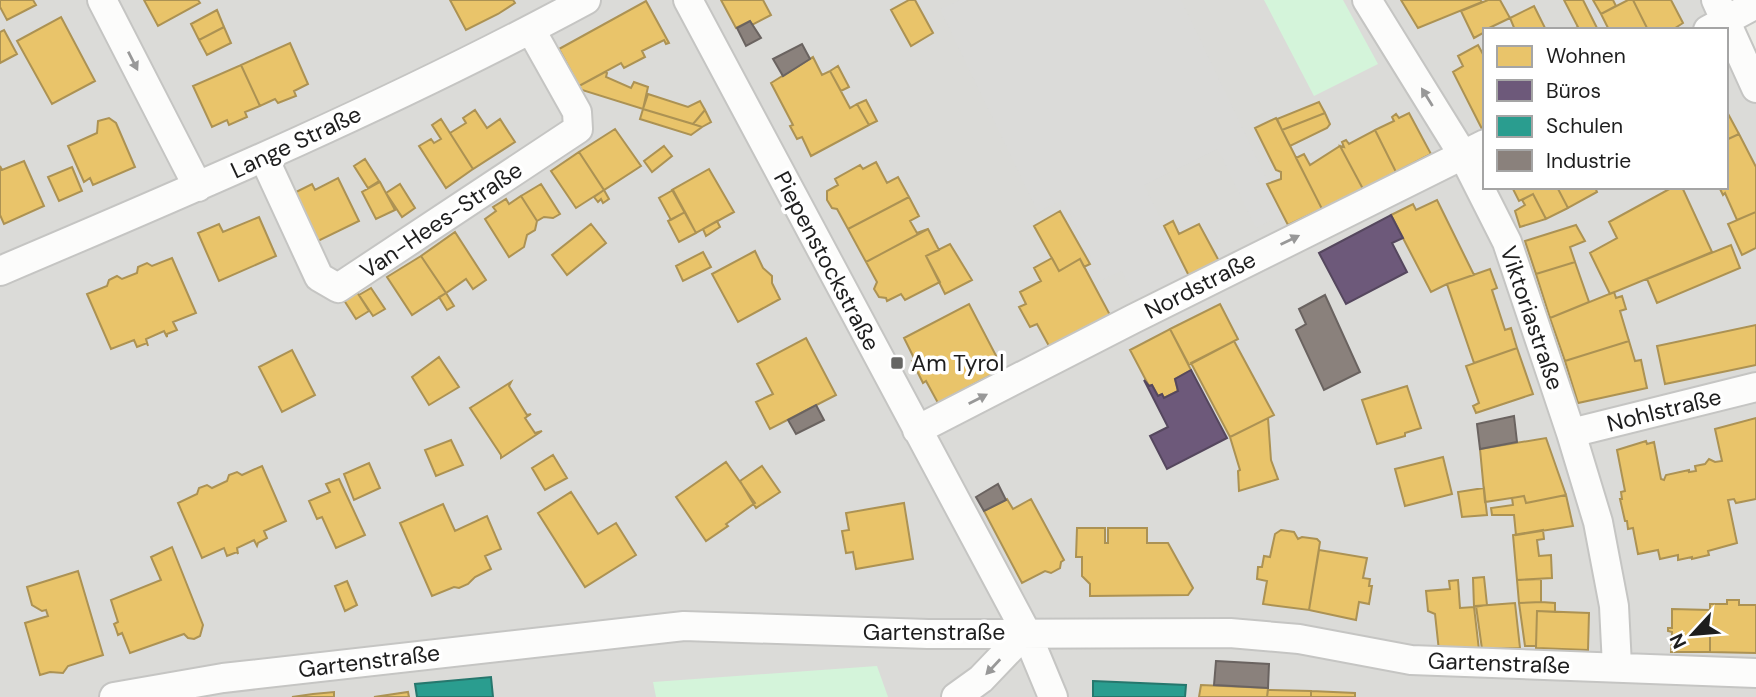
<svg xmlns="http://www.w3.org/2000/svg" width="1756" height="697" font-family="'DM Sans',sans-serif">
<rect width="100%" height="100%" fill="#ecece7"/>
<path fill="#dbdbd8" d="M0,0h1710l15,30h-240v157h241v-154l30,63v601h-1756z"/>
<path fill="#d4f4da" d="M1264,0h79l35,64 -64,32z
M877,666l11,31h-232l-3,-15z"/>
<path fill="#dbdbd9" d="M960,0h221l103,215 -28,13 -38,-79 -74,36 44,91 -52,25 -14,-30 -20,9 -39,-80 -25,12 -98,-203z"/>
<path fill="#e9c46a" stroke="#ac9253" stroke-width="2" d="M0,0h33l3,5 -29,15 -7,-13z
M144,0h54l2,3 -42,23z
M450,0h63l2,3 -17,11 -32,16z
M721,0h42l8,15 -19,10 -2,-4 -14,7z
M909,0h6l18,33 -22,13 -20,-36z
M1401,0h79l2,2 -64,26z
M1488,0h12l10,18 -25,12v2l-11,6 -13,-27z
M1564,0h19l15,30h-26l6,-3z
M1593,0h20l3,6 -15,8z
M1628,0h5l15,30h-39l-8,-16z
M1633,0h38l12,23 -11,7h-24z
M646,1l23,42 -3,1 -2,-4 -22,11 3,6 -21,11 -3,-5 -42,23 -20,-37z
M1534,6l12,24h-31l-5,-12z
M217,10l7,17 -25,13 -8,-16z
M61,17l34,64 -43,23 -35,-63z
M224,27l7,16 -24,12 -8,-15z
M4,30l13,24 -17,9v-31z
M290,43l18,41 -14,7 2,5 -18,7 -3,-4 -15,7 -19,-41z
M1478,45l7,13v69l-3,2 -29,-57 10,-6 -5,-10z
M813,57l9,18 8,-4 20,37 7,-4 12,21 -58,31 -9,-19 -5,2 -7,-13 3,-1 -22,-42z
M241,65l19,41 -15,6 2,5 -18,8 -2,-5 -15,7 -19,-41z
M838,66l11,21 -8,4 -11,-20z
M605,72l2,1 -1,4 25,11 3,-6 14,5 -5,22 -61,-19 -3,-4z
M648,94l40,13 12,-6 5,9 -12,14 -50,-15z
M866,100l11,21 -8,4 -12,-21z
M1319,102l6,11 -43,17 -5,-11z
M643,109l50,15 9,3 -11,8 -51,-16z
M475,110l12,18 13,-9 15,23 -42,27 -23,-36 16,-10 -3,-5z
M705,110l6,12 -9,5 -9,-3z
M1726,110l13,24 -13,6z
M1325,113l5,11 -3,4 -37,18 -8,-16z
M1409,113l22,41 -35,18 -21,-42 19,-9 -2,-4 4,-3 3,4z
M109,118l7,5 19,44 -42,18 -3,-7 -6,4 -16,-36 29,-13 1,-12z
M1276,118l46,91 -34,16 -21,-41 14,-5v-7l-5,-2 -21,-42z
M441,119l32,50 -27,19 -27,-42 12,-7 3,4 7,-4 -9,-14z
M615,129l26,37 -37,24 -25,-38z
M1375,130l21,42 -33,17 -23,-43 4,1 -2,-5 4,-2 3,4z
M1739,134l17,33v45l-19,8 -12,-27 -2,2 -4,-8h7v-47z
M664,146l8,10 -20,16 -8,-11z
M1340,146l23,43 -41,20 -26,-51 8,-4 6,11z
M579,152l25,38 -28,18 -25,-37z
M365,159l14,22 -11,7 -14,-22z
M24,161l20,45 -40,18 -4,-9v-49l2,4z
M876,162l11,21 11,-6 11,20 -61,32 -11,-20 -5,-1 -5,-8v-9l11,-6 -3,-6 25,-14 3,4z
M72,167l10,24 -23,10 -11,-24z
M709,169l25,43 -38,21 -24,-43z
M338,178l21,43 -41,20 -24,-48 18,-9 3,6z
M380,182l15,28 -19,9 -14,-27z
M400,184l15,24 -13,9 -16,-24z
M541,184l19,30 -7,4 -9,-1 -7,4 -16,-25z
M1512,187h45l11,21 -22,11 -13,-25 -14,7z
M1557,187h38l2,5 -29,16z
M1673,187h9l30,65 -102,42 -20,-41 27,-15 -8,-16z
M604,190l5,9 -6,4 -2,-4 -3,3 -4,-5z
M673,190l12,22 -14,8 -12,-22z
M1533,194l13,25 -26,8 -5,-16 10,-6 -3,-5z
M521,196l16,25 -2,9 -8,5 -3,12 -15,10 -24,-38 11,-8 -3,-4 13,-8 3,5z
M909,197l10,19 -9,5 7,12 11,-4 -62,33 -18,-33z
M1437,200l37,75 -27,9 -16,8 -40,-77 22,-11 3,6z
M1060,211l30,53 -6,3 -4,-8 -21,12 -25,-45z
M685,212l11,21 -17,9 -11,-21z
M1756,212v36l-14,7 -14,-31z
M259,217l17,39 -57,25 -21,-48 21,-9 4,8z
M717,221l3,6 -14,9 -3,-7z
M1173,221l6,13 20,-10 20,37 -30,15 -25,-50z
M591,224l15,19 -39,32 -15,-20z
M1576,225l9,16 -15,6 5,15 -39,12 -11,-33z
M928,229l11,21 -13,6 14,26 -35,18 -4,-6 -14,7 -1,-3 -7,-1 -5,-8 3,-7 -11,-20z
M455,232l31,48 -13,9 -7,-10 -20,14 -25,-37z
M950,244l22,36 -27,14 -19,-38z
M1731,245l9,23 -83,35 -10,-24z
M755,251l8,17 9,8v7l8,16 -42,23 -26,-48z
M703,252l8,15 -28,14 -7,-15z
M421,256l25,37 -34,22 -25,-38z
M172,258l24,55 -23,9 4,8 -10,4v3l-3,-6 -18,8 2,7 -1,-3 -10,4 -3,-7 -23,9 -24,-55 20,-8 2,-6 8,-4 5,3 15,-6 1,-6 9,-4 5,3z
M1052,258l7,13 21,-12 30,56 -61,31 -12,-22 -7,3 -11,-20 7,-3 -6,-12 21,-11 -7,-13z
M1575,262l14,40 -39,16 -14,-44z
M1490,269l7,19 -5,2 13,40 6,-2 6,20 -43,15 -27,-79z
M371,288l14,21 -12,7 -14,-21z
M355,289l14,22 -13,8 -14,-22z
M1614,292l2,6 6,-2 4,13 -6,2 9,30 -64,20 -15,-43z
M446,293l8,13 -7,4 -8,-13z
M969,304l34,65 -65,34 -12,-22 -3,2 -11,-22 3,-1 -11,-22z
M1220,304l18,35 -49,26 -19,-36z
M1756,325v40l-91,19 -8,-38z
M1170,329l21,41 -16,9 3,12 -14,7 -2,-4 -4,2 -6,-11 -3,1 -19,-36z
M806,338l30,57 -66,34 -14,-27 17,-8 -16,-30z
M1234,341l40,74 -44,22 -39,-74z
M1629,341l6,20 6,-1 6,28 -69,15 -13,-42z
M1517,348l16,46 -57,19 -3,-7 6,-3 -13,-37z
M292,350l23,45 -33,17 -23,-45z
M439,357l20,30 -30,18 -17,-28z
M511,382l-2,4 18,29 4,-1 -6,4 10,15 7,-2 -41,27v-3l-31,-47z
M1407,386l14,42 -16,5v3l-28,8 -15,-44z
M1268,418l3,42 7,19 -39,12 -1,-20 2,-1 -10,-33z
M1756,418v81l-20,4 -2,-4 -6,1 9,43 -29,8 1,4 -17,4v-2l-14,3v-5l-18,4 -2,-9 -20,4 -5,-26 -5,1 -1,-8h-2l-5,-22h2l-1,-7 4,-1 -8,-41 29,-9 1,3 7,-2 7,37 3,1 2,-5 23,-5v2l7,-1 -1,-5 10,-2 4,-5 6,3 7,-1 -7,-32z
M1546,438l20,57 -40,8 -2,-7 -39,6 -5,-53z
M451,440l12,25 -27,11 -11,-26z
M553,455l14,23 -22,12 -13,-22z
M1443,457l9,37 -47,12 -10,-37z
M726,462l29,41 -29,21 2,2 -22,15 -30,-44z
M369,463l11,25 -26,12 -10,-26z
M262,466l24,55 -22,10 3,7 -9,5 -1,3 -3,-6 -17,8 1,6 -1,-2 -10,4 -3,-8 -22,10 -24,-55 19,-9 2,-6 8,-3 5,3 15,-7 2,-6 8,-3 5,3z
M762,466l18,26 -24,16 -16,-27z
M339,479l26,56 -29,13 -14,-31 -5,2 -8,-18 21,-9 -4,-8z
M1484,488l3,27 -25,2 -4,-25z
M571,492l27,42 18,-11 20,32 -51,32 -47,-74z
M1566,495l7,31 -57,9 -2,-20h-22l-1,-7 22,-3 -1,-7 12,-2 2,7z
M1007,499l6,10 18,-10 33,61 -3,2 -1,6 -9,5 -6,-2 -23,12 -38,-72z
M904,503l9,56 -57,10 -3,-17 -7,1 -4,-22 7,-1 -3,-17z
M443,504l12,27 32,-15 14,33 -16,7 6,13 -16,8 -7,7 -9,4 -5,-1 -22,9 -32,-73z
M1077,528h28v15h3v-15h39v15h21l25,45 -5,7 -98,1v-12l-8,-8v-19h-6z
M1281,530l13,2 4,7 4,-2 15,2 3,3 -11,68 -46,-6 4,-23 -10,-2 1,-12h4l2,-11 6,1 5,-23z
M1543,530l1,9 -7,1 2,16 12,-1 1,23 -35,2 -4,-45z
M172,547l31,78 -3,11 -6,3 -6,-1 -4,-4 -54,19 -8,-20 -4,2 -2,-6 -2,-5 4,-2 -7,-22 50,-20 -10,-23z
M1319,550l48,8 -4,20 7,1 -1,7h3l-3,18 -10,-2 -3,18 -47,-10z
M78,571l25,84 -35,11 -5,7 -13,-1 -10,3 -15,-52 23,-7 -2,-6 -4,1 -10,-6 -5,-18z
M1484,577l3,28 -13,2 -1,-29z
M1541,579v23l-22,1 -2,-23z
M1458,580l2,28 14,-1 5,43 -40,1 -4,-37 -7,-3 -2,-20 24,-2 -1,-8z
M347,581l10,24 -12,6 -10,-25z
M1727,600h12v5h17v48l-46,-1v-48h17z
M1541,602l14,1v9l-18,-1 -1,35h-11l-6,-43z
M1515,603l5,45 -38,1 -6,-43z
M1672,609l38,1v42h-39l1,-20 -4,-1v-3h4z
M1537,611l52,2 -1,37 -52,-2z
M1201,685l67,3 -1,9h-68z
M1268,690l43,1v6h-44z
M1311,691l44,2v4h-44z
M334,692v5h-42l21,-3z
M408,692l1,5h-35z"/>
<path fill="#6d597a" stroke="#55475e" stroke-width="2" d="M1391,215l12,23 -11,5 15,29 -61,32 -27,-51z
M1191,370l36,68 -60,31 -17,-33 18,-9 -24,-47 5,6 3,-1 6,11 4,-2 2,4 14,-7 -3,-12z"/>
<path fill="#2a9d8f" stroke="#26776d" stroke-width="2" d="M491,677l2,20h-76l-2,-13z
M1093,681l93,4 -1,12h-92z"/>
<path fill="#8a817c" stroke="#6a6360" stroke-width="2" d="M750,21l11,17 -15,8 -9,-18z
M802,44l8,15 -27,17 -10,-17z
M1325,295l35,77 -36,18 -28,-60 10,-6 -7,-15z
M816,405l8,15 -28,14 -8,-14z
M1514,416l3,26 -37,7 -3,-25z
M998,484l8,16 -22,11 -8,-14z
M1216,661l53,3 -1,24 -54,-3z"/>
<g fill="none" stroke-linecap="round" stroke-linejoin="round">
<defs>
<path id="street" d="M102,0l96,187
M688,0l338,632 27,65
M1367,0l96,155 44,87 64,191 27,89 16,84 3,60
M1716,0l40,88
M1708,30l48,-26
M264,158l55,119 19,11 240,-159 -1,-17 -46,-82
M0,271c198,-84 397,-169 586,-271
M917,430l216,-111 352,-175
M1571,433l185,-46
M114,697l109,-19 461,-52 244,8 302,-1 69,6 112,21 345,13
M956,697l25,-18 45,-47"/>
</defs>
<use href="#street" stroke="#c5c5c3" stroke-width="32"/>
<use href="#street" stroke="#fcfcfb" stroke-width="28"/>
</g>
<defs><path id="oneway-solid" d="M-6-.8H1V-3.2L6.5 0L1 3.2V.8H-6Z" transform="scale(1.75)"/></defs>
<g fill="#989898">
<use href="#oneway-solid" transform="translate(133 61) rotate(63)"/>
<use href="#oneway-solid" transform="translate(1427 97) rotate(-122)"/>
<use href="#oneway-solid" transform="translate(1290 240) rotate(-26)"/>
<use href="#oneway-solid" transform="translate(978 399) rotate(-27)"/>
<use href="#oneway-solid" transform="translate(993 667) rotate(133)"/>
</g>
<rect fill="#666664" stroke="#fff" stroke-width="2.5" x="890" y="356" width="14" height="14" rx="3.5"/>
<g text-anchor="middle" stroke-width="7" stroke-linejoin="round" paint-order="stroke">
<g font-size="23" fill="#1e1e1e" stroke="#fff">
<text transform="translate(296 142) rotate(-25)" y="8">Lange Straße</text>
<text transform="translate(441 220) rotate(-34)" y="8">Van-Hees-Straße</text>
<text transform="translate(827 261) rotate(62)" y="8">Piepenstockstraße</text>
<text transform="translate(1200 285) rotate(-27)" y="8">Nordstraße</text>
<text transform="translate(1532 318) rotate(71)" y="8">Viktoriastraße</text>
<text transform="translate(1664 410) rotate(-14)" y="8">Nohlstraße</text>
<text x="934" y="640">Gartenstraße</text>
<text transform="translate(369 661) rotate(-7)" y="8">Gartenstraße</text>
<text transform="translate(1499 663) rotate(2)" y="8">Gartenstraße</text>
</g>
<g font-size="23" fill="#1e1e1e" stroke="#fff" text-anchor="start">
<text x="911" y="371">Am Tyrol</text>
</g>
</g>
<rect x="1483" y="28" width="245" height="161" fill="#ffffff" stroke="#a5a5a5" stroke-width="2"/>
<rect x="1497" y="46" width="35" height="21" fill="#e9c46a" stroke="#a5a5a5" stroke-width="2"/>
<text x="1546" y="63" font-size="21" fill="#1e1e1e">Wohnen</text>
<rect x="1497" y="80" width="35" height="21" fill="#6d597a" stroke="#a5a5a5" stroke-width="2"/>
<text x="1546" y="98" font-size="21" fill="#1e1e1e">Büros</text>
<rect x="1497" y="116" width="35" height="21" fill="#2a9d8f" stroke="#a5a5a5" stroke-width="2"/>
<text x="1546" y="133" font-size="21" fill="#1e1e1e">Schulen</text>
<rect x="1497" y="150" width="35" height="21" fill="#8a817c" stroke="#a5a5a5" stroke-width="2"/>
<text x="1546" y="168" font-size="21" fill="#1e1e1e">Industrie</text>
<g transform="translate(1693 634) rotate(244)" stroke="#ffffff" stroke-width="5" paint-order="stroke">
<path d="M0-5L12 26L0 18L-12 26Z" fill="#1e1e1e"/>
<text y="-10" font-size="19" font-weight="bold" text-anchor="middle" fill="#1e1e1e">N</text>
</g>
</svg>
